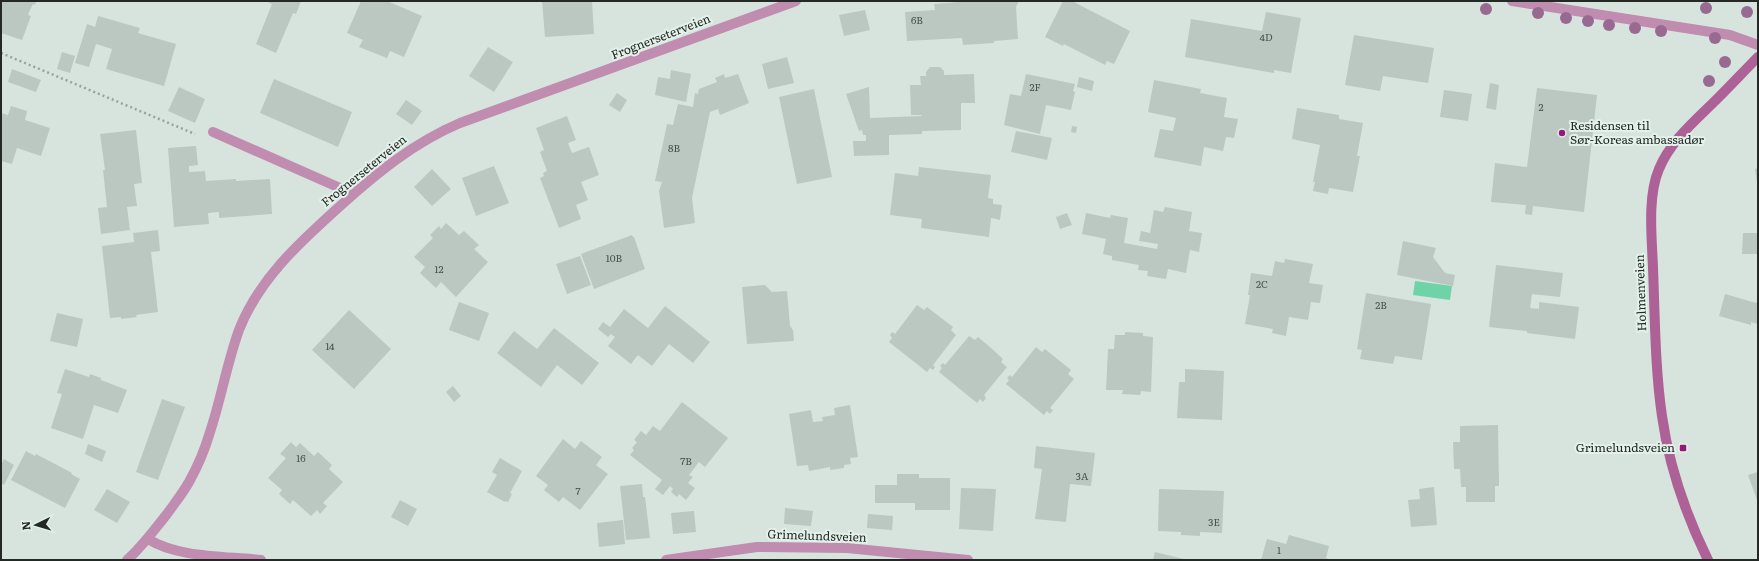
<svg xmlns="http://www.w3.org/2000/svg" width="1759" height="561" font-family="Literata,serif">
<rect width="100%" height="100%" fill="#d6e4dd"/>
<path fill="#6ed4a8" d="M1415,281l37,5 -2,14 -37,-5z"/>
<path fill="#bac8c1" d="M1,1h35l-1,4 -2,-1 -3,6 -2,5 3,1 -9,24 -21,-7z
M269,1h32l-5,13 -3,-1 -17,40 -20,-9 16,-40 -3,-1z
M361,1h26l35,15 -18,41 -14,-6 -3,7 -28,-11 4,-7 -16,-7z
M542,1h50l2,33 -49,3z
M959,1h60l-3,6 2,32 -24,2v2l-31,2 -1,-7 -55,3 -2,-29 30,-2 -1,-6 25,-2z
M1063,1h9l58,30 -16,33 -7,-3 -2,4 -41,-21 -1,2 -18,-9z
M865,10l5,20 -26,6 -5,-21z
M1266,12l35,6 -10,55 -17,-3v3l-89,-16 6,-38 71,12z
M98,16l42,12 -2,5 38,11 -12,42 -58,-17 6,-20 -16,-5 -7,23 -14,-4 12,-39 8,3z
M1354,35l80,13 -6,35 -45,-7 -3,15 -35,-6z
M488,47l25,15 -19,30 -25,-16z
M62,52l13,4 -5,17 -13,-4z
M787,57l7,26 -26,6 -6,-25z
M930,67h10l4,4v4l30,-1 1,29h-14v27l-39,1v3l-33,1v20l-35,1 -1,-15h13v-6h-3l-1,-5 -3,1 -13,-37 23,-7 1,31 52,-2 -1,-1h-10l-1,-30h11l-1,-9h6v-4z
M12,69l29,11 -5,12 -28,-10z
M671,70l20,4 -5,28 -31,-7 3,-18 12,2z
M724,74l1,4 13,-4 11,29 -29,12 -2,-6 -8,3 -18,86 3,25 -31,5 -5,-37 3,-9 -7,-1 12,-57 6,1 5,-21 15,3 2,-14 3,1 1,-5 18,-7 -2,-4z
M1026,74l49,10 -2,7 2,1 -4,18 -25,-5 -6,29 -36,-9 6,-31 11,2z
M1079,77l15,4 -2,10 -15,-4z
M274,79l78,33 -14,35 -78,-34z
M1154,80l47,9 -1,4 27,5 -3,19 14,2 -4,19 -8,-1 -3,14 -19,-4 -3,19 -47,-9 6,-28 13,2 3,-13 -28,-6z
M1490,83l9,2 -3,25 -10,-2z
M179,87l26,12 -10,24 -27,-12z
M1537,88l60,7 -13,117 -51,-6 -1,9 -7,-1 1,-9 -35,-3 4,-39 32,4z
M814,89l18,88 -35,7 -18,-87z
M1444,90l28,4 -4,27 -28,-4z
M617,93l10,7 -7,12 -11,-7z
M406,100l16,11 -10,14 -16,-11z
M11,106l16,5 -2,9 25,8 -9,28 -24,-8 -5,16 -11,-3v-48l7,2z
M1297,108l42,7v4l24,4 -6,33h3l-7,36 -24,-4 -1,6 -15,-3 2,-9h-2l7,-37 -28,-6z
M567,116l9,24 -8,3 4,10 17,-6 10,28 -18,7 7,18 -12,5 5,14 -22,9 -19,-50 4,-2 -1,-3 4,-2 -7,-19 4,-2 -8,-22z
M1072,126l5,1 -1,6 -5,-1z
M136,130l6,53 -8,1 3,22 -10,1 3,23 -29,4 -3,-26 9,-1 -4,-37h2l-5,-36z
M1016,131l36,7 -5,22 -36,-8z
M196,146l2,19 -9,1v6l16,-1 1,10 30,-2v2l34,-2 2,35 -53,4v-6l-11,1 1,11 -35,3 -6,-79z
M494,166l15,37 -33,13 -14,-38z
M919,167l72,8 -3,23 5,1v5l9,1 -2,15 -9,-2 -2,19 -68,-9 1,-9 -32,-4 5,-42 23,3z
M1758,168v14h-1l-2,-13z
M432,169l19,20 -19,17 -18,-19z
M1165,207l27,5 -3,19 13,2 -3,19 -9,-2 -4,23 -18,-4 -2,10 -19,-3 1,-5 -10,-1 1,-5 -27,-5v-4l-9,-2 3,-15 -24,-5 4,-21 24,5 1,-3 17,3 -4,25 33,6 1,-5 -19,-3 2,-10 9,2 4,-23 9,2z
M1067,213l5,12 -12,4 -4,-12z
M446,223l13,12 5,-4 15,14 -5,4 14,13 -32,35 -15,-15 -5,6 -16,-15 5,-6 -11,-10 19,-19 -3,-3 9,-9 2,3z
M158,230l2,21 -9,1 7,60 -22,3 1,2 -16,2v-2l-11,1 -8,-72 32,-4 -1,-9z
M1743,233h15v21h-16z
M632,235l1,2h1l11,32 -51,20 -13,-35z
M1403,241l33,7 -3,9 12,16 10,2 -2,11 -56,-11z
M580,256l11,29 -24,9 -11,-30z
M1285,259l28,5 -4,19 14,2 -3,18 -9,-1 -3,18 -19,-3 -3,19 -14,-3 1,-4 -28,-5 5,-29h-2l3,-22 21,3 3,-15 9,2z
M1496,265l67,8 -3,24 -28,-3 -2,14 9,1v-7l40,5 -4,32 -48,-6v-2l-38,-4z
M765,285l7,7 15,-1 3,35 3,4 1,11 -47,3 -5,-57z
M1366,293l65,11 -9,56 -27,-4 -2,8 -33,-5 2,-9 -5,-1z
M1725,294l31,9 2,-1v22l-7,-2v3l-32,-9z
M459,302l30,11 -10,28 -30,-11z
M917,305l7,5 3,-3 26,20 -2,3 5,5 -23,30 2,2 -2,3 -3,-2 -3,4 -38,-30 3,-4 -2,-3 2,-3 3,2z
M665,306l45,36 -17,21 -24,-19 -17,22 -14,-11 -7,9 -23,-18 7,-9 -4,-3 -3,3 -10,-8 5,-7 7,5 14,-18 24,19z
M349,310l42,39 -37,40 -42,-39z
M57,313l26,6 -6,28 -27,-6z
M554,328l45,35 -17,22 -25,-20 -16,22 -44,-34 17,-22 23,18z
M1125,332l18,1v3l10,1 -2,55 -10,-1 -1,4 -18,-1 1,-4h-17l2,-41h6l1,-14h10z
M969,336l6,4 3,-3 13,11 12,11 -2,3 6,5 -23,28 2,3 -3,4 -3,-3 -3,4 -38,-31 3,-4 -2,-2 3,-3 2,2z
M1036,347l6,5 3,-3 26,21 -3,4 6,5 -24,29 3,2 -3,4 -3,-3 -3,4 -38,-31 3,-4 -2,-2 3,-3 2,2z
M65,369l24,8 1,-3 11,4v2l26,10 -9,23 -24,-8 -11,34 -32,-11 11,-34 -5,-1z
M1185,369l39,2 -2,49 -45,-2 2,-36h6z
M453,386l8,10 -7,6 -8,-10z
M162,399l23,8 -27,73 -22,-8z
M682,402l46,36 -23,29 -6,-5 -10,13 4,2 -5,6 7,5 -9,12 -7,-6 -2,3 -6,-5 2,-3 -3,-3 -7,9 -8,-6 7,-9 -32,-25 4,-5 -2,-2 5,-6 -3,-2 7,-9 5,4 7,-9 7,5z
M850,405l8,52 -8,1 1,6 -7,1v3l-14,2v-3l-21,4 -1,-6 -11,1 -8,-52 22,-4 2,12 10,-1 -1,-4 13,-2 -1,-7z
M1498,425l1,61h-4v16h-29v-15h-5l-1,-18h-6l-1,-27h7v-16z
M563,439l12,10 6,-8 21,16 -6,8 12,9 -28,36 -17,-13 -4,5 -15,-12 4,-5 -12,-9z
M291,442l5,5 4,-4 14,13 4,-4 14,13 -3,4 14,13 -20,21 4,3 -7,8 -3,-4 -6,6 -18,-16 -3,4 -11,-10 3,-4 -14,-12 18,-20 -6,-4z
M88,444l18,7 -4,11 -17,-8z
M1036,446l59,7 -4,33 -21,-2 -4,38 -31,-3 7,-50 -8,-1z
M26,451l9,5 1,-2 36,19 -1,1 9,5 -15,29 -54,-28z
M500,458l22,13 -12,22 2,1 -4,8 -3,-1v1l-18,-10 10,-17 -5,-3z
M4,459l10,6 -10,20 -3,-2v-18z
M1758,472v31l-10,-28z
M897,474h22v4h31v32h-35v-7h-40v-18h22z
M642,484l1,13h2l5,41 -24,2 -6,-54z
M1434,487l3,38 -26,2 -3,-27 12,-1 -1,-10z
M961,488l35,1 -3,42 -34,-2z
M107,489l23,13 -13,21 -23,-13z
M1159,489l65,2 -2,42 -22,-1v4l-19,-1v-3l-23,-1z
M400,500l17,9 -9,17 -17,-9z
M785,508l28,3 -2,15 -27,-2z
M694,511l2,21 -23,2 -2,-21z
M868,514l25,2 -1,14 -25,-2z
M623,520l2,24 -26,3 -2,-24z
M1289,535l40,11 -3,12 5,2h-70l6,-21 19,5z
M1155,552l29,7v1h-31z"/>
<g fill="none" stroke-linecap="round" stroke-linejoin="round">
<path stroke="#98a39d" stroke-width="2.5" stroke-dasharray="2 3" stroke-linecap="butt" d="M1,53l194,81"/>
<path stroke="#c08caf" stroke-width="10" d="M1512,1l218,34 28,10
M213,132l127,56 11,8
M148,539c30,19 78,17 113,21
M127,560c15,-13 27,-30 40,-46 7,-10 16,-21 22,-32 9,-16 16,-33 21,-50 11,-33 17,-69 29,-102 20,-51 60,-87 100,-123 38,-34 74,-64 121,-84l336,-122
M666,560l91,-13 90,1 121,12"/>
<path stroke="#ad6196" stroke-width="10" d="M1708,560c-22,-45 -39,-94 -46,-144 -7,-48 -7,-98 -9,-148 -1,-29 -6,-71 6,-99 12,-29 37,-49 59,-71 14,-14 27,-28 40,-41"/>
</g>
<g fill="#996a91">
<circle cx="1706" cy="8" r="6"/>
<circle cx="1486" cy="9" r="6"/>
<circle cx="1747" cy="12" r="6"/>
<circle cx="1538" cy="13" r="6"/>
<circle cx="1566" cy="18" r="6"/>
<circle cx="1588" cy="21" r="6"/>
<circle cx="1609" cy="25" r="6"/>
<circle cx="1635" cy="28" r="6"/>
<circle cx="1661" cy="31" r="6"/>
<circle cx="1715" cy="38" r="6"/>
<circle cx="1725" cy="62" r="6"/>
<circle cx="1709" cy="81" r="6"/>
</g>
<g fill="#931b78" stroke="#e3f1ea" stroke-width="1.5">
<circle cx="1562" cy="133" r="4"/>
<rect x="1679" y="444" width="8" height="8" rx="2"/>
</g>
<g text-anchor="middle" stroke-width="4" stroke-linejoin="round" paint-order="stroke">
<g font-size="10" fill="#4a514d">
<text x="917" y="24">6B</text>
<text x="1266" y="41">4D</text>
<text x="1035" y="91">2F</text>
<text x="1541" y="111">2</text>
<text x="674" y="152">8B</text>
<text x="614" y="262">10B</text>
<text x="439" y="273">12</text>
<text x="1262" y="288">2C</text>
<text x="1381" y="309">2B</text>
<text x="330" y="350">14</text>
<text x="301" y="462">16</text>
<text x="686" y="465">7B</text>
<text x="1082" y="480">3A</text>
<text x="578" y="495">7</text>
<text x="1214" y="526">3E</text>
<text x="1279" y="554">1</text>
</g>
<g font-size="12" fill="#242926" stroke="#e3f1ea">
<text transform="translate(661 37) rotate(-21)" y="4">Frognerseterveien</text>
<text transform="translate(364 171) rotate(-39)" y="4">Frognerseterveien</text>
<text transform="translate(1641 293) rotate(-92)" y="4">Holmenveien</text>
<text transform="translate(817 536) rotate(2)" y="4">Grimelundsveien</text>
</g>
<g font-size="12" fill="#242926" stroke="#e3f1ea" text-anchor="start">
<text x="1570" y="130">Residensen til<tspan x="1570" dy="14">Sør-Koreas ambassadør</tspan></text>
<text x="1675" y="452" text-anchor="end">Grimelundsveien</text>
</g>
</g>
<rect width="1759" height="561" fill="none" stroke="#242926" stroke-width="4"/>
<g transform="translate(36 525) rotate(265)" stroke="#e3f1ea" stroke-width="3" paint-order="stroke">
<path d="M0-3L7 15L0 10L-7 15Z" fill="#242926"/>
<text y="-6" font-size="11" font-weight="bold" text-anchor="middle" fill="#242926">N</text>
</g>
</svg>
